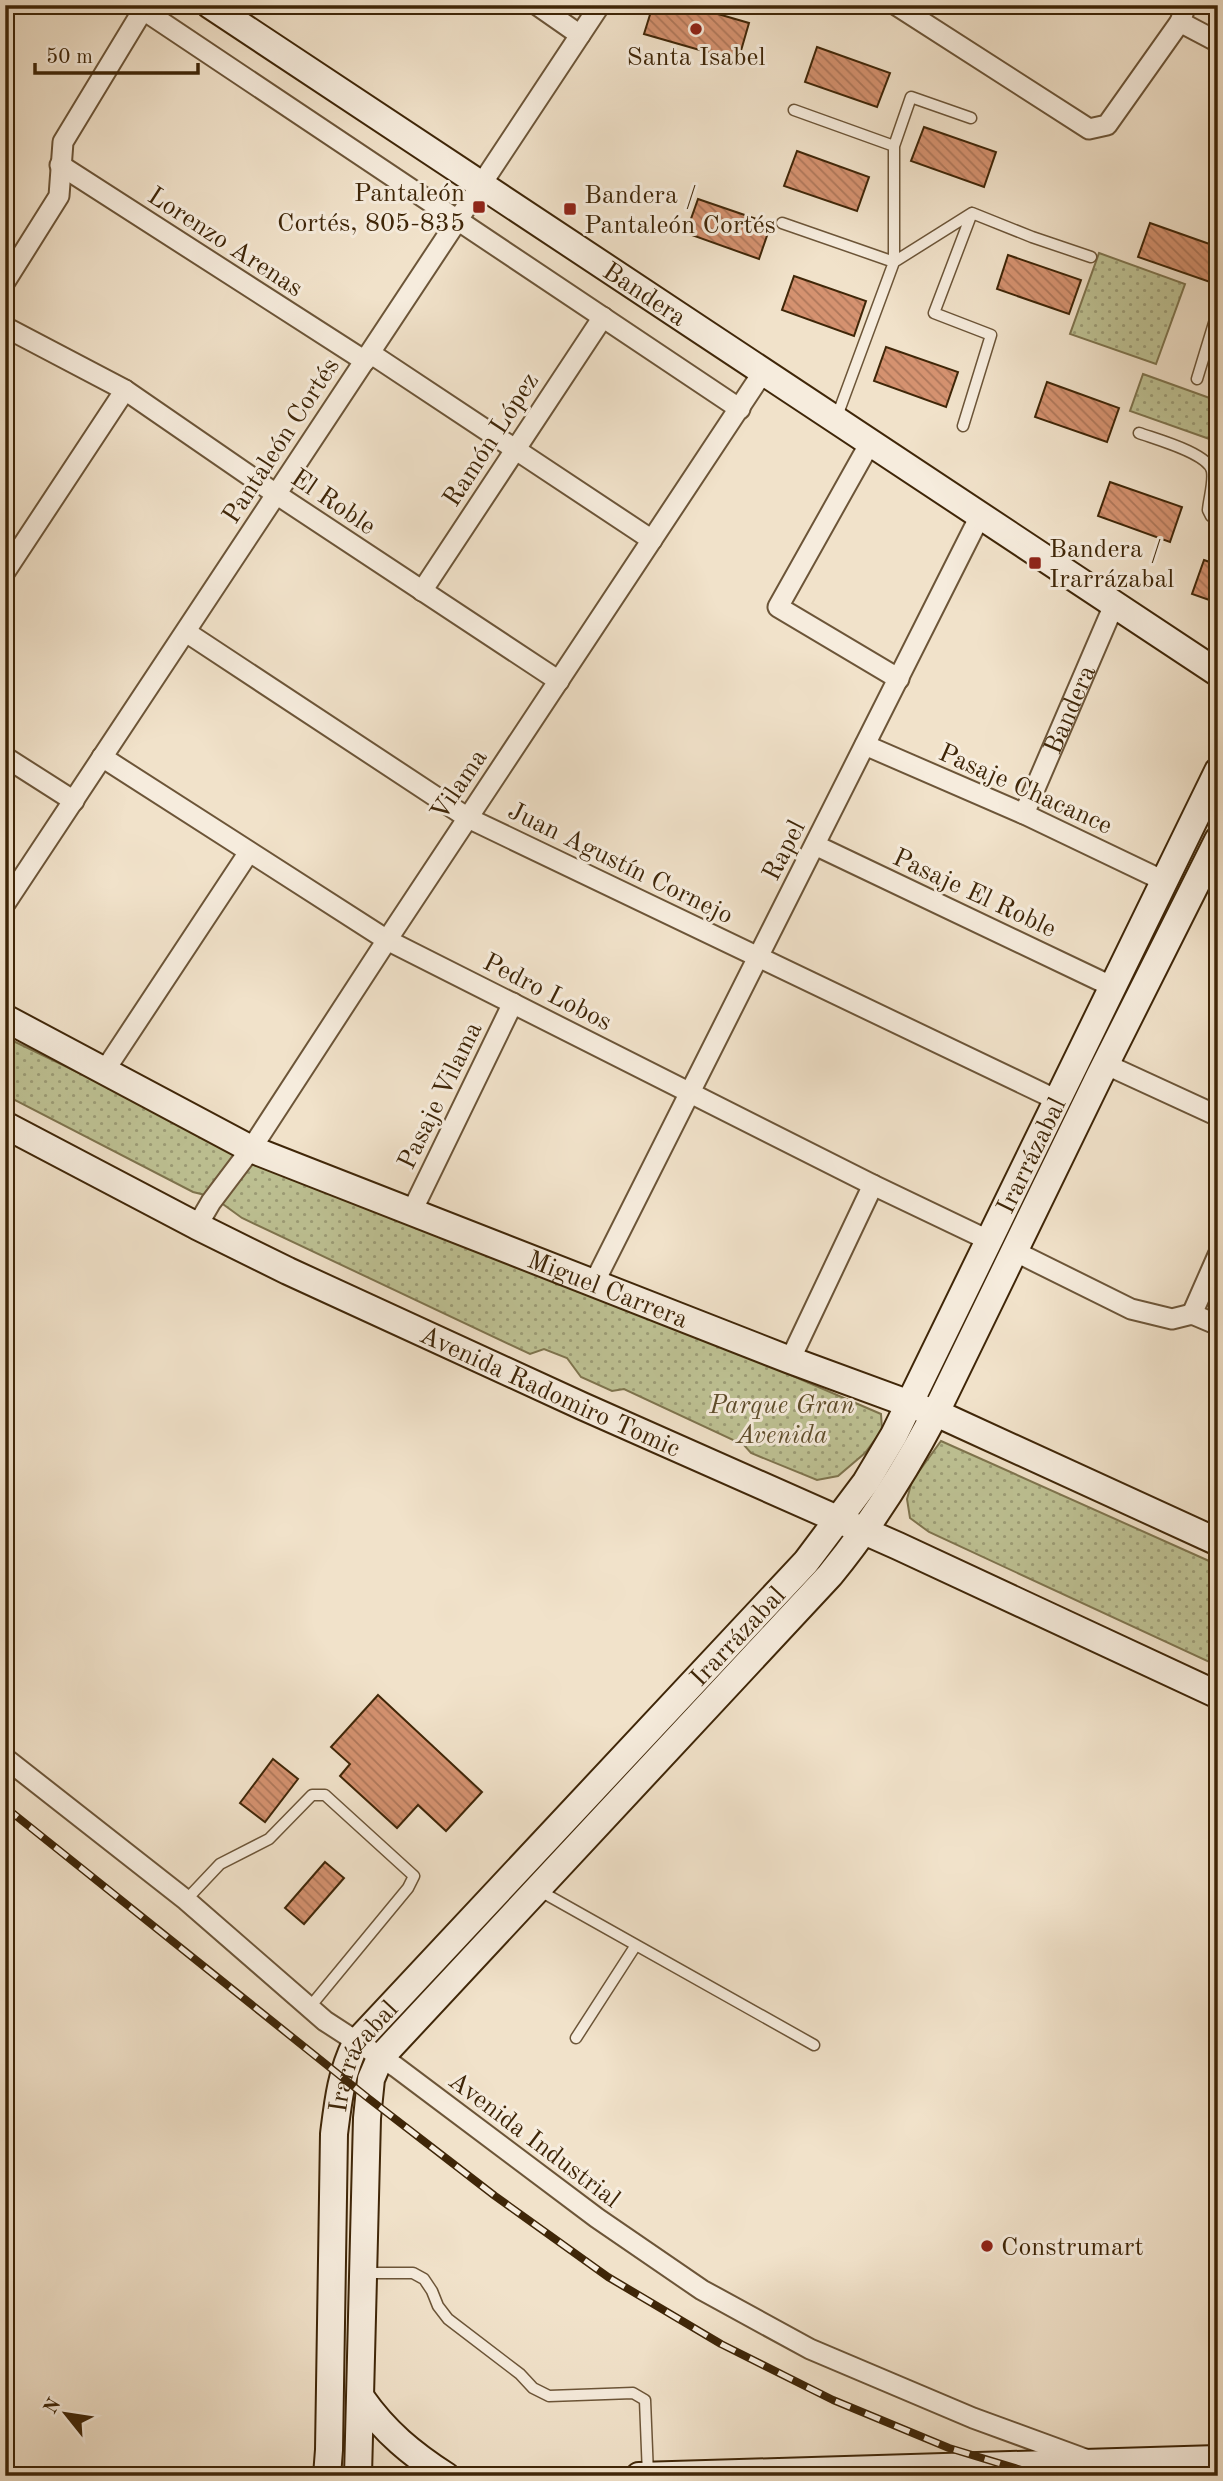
<svg xmlns="http://www.w3.org/2000/svg" width="1223" height="2481" font-family="'Old Standard TT',serif">
<defs>
<pattern id="park-dots" width="8" height="8" patternUnits="userSpaceOnUse" patternTransform="scale(1.75)"><rect width="8" height="8" fill="#bec294"/><path d="M2 2h.1M6 6h.1" fill="none" stroke="#9c9d77" stroke-width="1.8" stroke-linecap="round"/></pattern>
<pattern id="building-back-hatch" width="6" height="6" patternUnits="userSpaceOnUse" patternTransform="scale(1.75)"><rect width="6" height="6" fill="#d59270"/><path d="M-1 5l2 2M0 0l6 6M5-1l2 2" fill="none" stroke="#ae775a"/></pattern>
</defs>
<rect width="100%" height="100%" fill="#f1e2ca"/>
<filter id="stains"><feTurbulence type="fractalNoise" baseFrequency=".00286" numOctaves="4"/><feColorMatrix values="0 0 0 0 .2 0 0 0 0 .09 0 0 0 0 .02 0 0 0 .5 -.17"/></filter>
<radialGradient id="worn" r=".72"><stop offset=".6" stop-color="#630" stop-opacity="0"/><stop offset="1" stop-color="#630" stop-opacity=".3"/></radialGradient>
<path fill="url(#park-dots)" stroke="#7e744e" stroke-width="2" d="M1099,253l86,31 -29,80 -86,-30z
M1143,374l75,27v41l-88,-31z
M5,1037l244,118 342,134 290,125 1,16 -17,23 -27,23 -21,4 -66,-27 -7,-8 -120,-56 -12,2 -31,-14 -14,-19 -23,-9 -14,5 -288,-136 -29,-21 -20,-5 -188,-97z
M941,1441l277,124v101l-289,-134 -19,-14 -3,-19 5,-18z"/>
<path fill="url(#building-back-hatch)" stroke="#3f2608" stroke-width="2" d="M653,5h34l62,18 -11,38 -94,-27z
M817,47l73,26 -13,34 -72,-25z
M924,127l72,25 -12,35 -73,-26z
M797,151l72,26 -12,34 -73,-25z
M698,199l73,25 -12,35 -73,-26z
M1150,223l68,24v14l-8,21 -72,-25z
M1008,255l73,25 -12,34 -72,-25z
M794,276l72,25 -12,35 -72,-26z
M886,347l72,25 -12,35 -72,-26z
M1047,382l72,26 -12,34 -72,-25z
M1110,482l72,25 -12,35 -72,-26z
M1204,560l14,5v38l-26,-9z
M378,1695l104,97 -36,39 -28,-26 -21,23 -57,-52 10,-12 -19,-17z
M273,1759l25,20 -33,43 -25,-19z
M325,1862l19,16 -40,46 -19,-16z"/>
<g fill="none" stroke-linecap="round" stroke-linejoin="round">
<defs>
<path id="lane" d="M794,110l100,36
M782,223l112,39 78,-49 60,24 59,20
M1197,379l21,-69
M836,419l58,-157v-116l17,-49 60,21
M963,426l28,-91 -57,-22 38,-100
M1139,433c16,6 69,20 73,38 2,12 -3,27 -4,39l3,6 7,4
M540,1891l274,154
M186,1900l34,-36 49,-25 43,-44h13l89,81 -6,12 -99,120
M576,2038l60,-93
M365,2273h48l11,6 8,12 6,15 10,13 72,55 13,14 16,8 84,-3 12,7 3,75"/>
<g id="street">
<path d="M136,5l604,404"/>
<path d="M537,5l43,30"/>
<path d="M896,5l193,124 18,-4 73,-103 6,-17"/>
<path d="M1180,22l38,20"/>
<path d="M60,165l305,196"/>
<path d="M5,282l54,-86 4,-54 83,-137"/>
<path d="M5,327l120,63 151,104 283,187"/>
<path d="M370,353l282,187"/>
<path d="M870,443l-92,164 121,72"/>
<path d="M5,572l120,-182"/>
<path d="M422,591l181,-274"/>
<path d="M186,632l282,186 589,282"/>
<path d="M865,745l159,69 140,67"/>
<path d="M5,757l69,44"/>
<path d="M102,757l285,183 486,245 115,55"/>
<path id="s1" d="M1024,814l90,-209"/>
<path d="M815,845l298,142"/>
<path d="M5,904l595,-899"/>
<path d="M1105,1064l113,52"/>
<path d="M105,1070l144,-218"/>
<path d="M412,1211l101,-208"/>
<path d="M197,1226l14,-24 40,-53 136,-209 376,-568"/>
<path d="M1014,1251l117,58 41,10 20,-5 26,11"/>
<path d="M594,1283l386,-767"/>
<path d="M1192,1314l26,-59"/>
<path d="M790,1360l83,-175"/>
<path d="M5,1758l181,142 139,121 71,46 201,151 105,72 108,59 163,69 112,41"/>
</g>
<g id="secondary">
<path id="s2" d="M210,5l1008,668"/>
<path id="s3" d="M5,1018l246,131 539,211 155,57 273,125"/>
<path id="s4" d="M5,1125l192,101 91,45 294,135 316,140 320,149"/>
<path d="M362,2399c23,33 50,55 84,77"/>
<path id="s5" d="M327,2476l2,-26 5,-316c4,-32 7,-61 22,-91l450,-481 60,-80 28,-47 324,-664"/>
<path d="M358,2476l9,-358 4,-39 9,-21 450,-483c41,-50 75,-104 105,-161l164,-337 119,-237"/>
<path d="M639,2476l579,-17"/>
</g>
</defs>
<use href="#lane" stroke="#6c5538" stroke-width="13"/>
<use href="#street" stroke="#6c5538" stroke-width="23"/>
<use href="#secondary" stroke="#3f2608" stroke-width="30"/>
<use href="#lane" stroke="#f6ecdd" stroke-width="10"/>
<use href="#street" stroke="#f6ecdd" stroke-width="19"/>
<use href="#secondary" stroke="#f6ecdd" stroke-width="26"/>
<defs>
<path id="rail" d="M5,1807l363,291 127,98 113,81 113,67 112,56 116,48 92,28"/>
</defs>
<use href="#rail" stroke="#3f2608" stroke-width="8"/>
<use href="#rail" stroke="#f6ecdd" stroke-width="5" stroke-dasharray="16" stroke-linecap="butt"/>
</g>
<g fill="#8f2418" stroke="#f6ecdd" stroke-width="2.5">
<circle cx="696" cy="29" r="7"/>
<rect x="472" y="200" width="14" height="14" rx="3.5"/>
<rect x="563" y="202" width="14" height="14" rx="3.5"/>
<rect x="1028" y="556" width="14" height="14" rx="3.5"/>
<circle cx="987" cy="2246" r="7"/>
</g>
<g text-anchor="middle" stroke-width="6" stroke-linejoin="round" paint-order="stroke">
<g font-size="26" fill="#3f2608" stroke="#f6ecdd" text-anchor="start">
<text x="696" y="65" text-anchor="middle">Santa Isabel</text>
<text x="465" y="201" text-anchor="end">Pantaleón<tspan x="465" dy="30">Cortés, 805-835</tspan></text>
<text x="584" y="203">Bandera /<tspan x="584" dy="30">Pantaleón Cortés</tspan></text>
<text x="1049" y="557">Bandera /<tspan x="1049" dy="30">Irarrázabal</tspan></text>
<text x="1001" y="2255">Construmart</text>
</g>
<g font-size="26" fill="#3f2608" stroke="#f6ecdd">
<text transform="translate(226 241) rotate(33)" y="9">Lorenzo Arenas</text>
<text dy="9" stroke="none"><textPath href="#s2" startOffset="522">Bandera</textPath></text>
<text transform="translate(490 439) rotate(-57)" y="9">Ramón López</text>
<text transform="translate(280 440) rotate(-57)" y="9">Pantaleón Cortés</text>
<text transform="translate(334 501) rotate(34)" y="9">El Roble</text>
<text dy="9" stroke="none"><textPath href="#s1" startOffset="114">Bandera</textPath></text>
<text transform="translate(458 784) rotate(-56)" y="9">Vilama</text>
<text transform="translate(1026 788) rotate(24)" y="9">Pasaje Chacance</text>
<text transform="translate(783 850) rotate(-63)" y="9">Rapel</text>
<text transform="translate(621 862) rotate(26)" y="9">Juan Agustín Cornejo</text>
<text transform="translate(975 892) rotate(25)" y="9">Pasaje El Roble</text>
<text transform="translate(548 991) rotate(27)" y="9">Pedro Lobos</text>
<text transform="translate(439 1095) rotate(-64)" y="9">Pasaje Vilama</text>
<text dy="9" stroke="none"><textPath href="#s5" startOffset="1561">Irarrázabal</textPath></text>
<text dy="9" stroke="none"><textPath href="#s3" startOffset="662">Miguel Carrera</textPath></text>
<text dy="9" stroke="none"><textPath href="#s4" startOffset="607">Avenida Radomiro Tomic</textPath></text>
<text dy="9" stroke="none"><textPath href="#s5" startOffset="994">Irarrázabal</textPath></text>
<text dy="9" stroke="none"><textPath href="#s5" startOffset="427">Irarrázabal</textPath></text>
<text transform="translate(535 2139) rotate(37)" y="9">Avenida Industrial</text>
</g>
<g font-size="26" font-style="italic" fill="#5f4d2b" stroke="#f6ecdd">
<text x="782" y="1413">Parque Gran<tspan x="782" dy="30">Avenida</tspan></text>
</g>
</g>
<rect width="1223" height="2481" fill="none" stroke="#f1e2ca" stroke-width="28"/>
<rect x="7" y="7" width="1209" height="2467" fill="none" stroke="#3f2608" stroke-width="3.5"/>
<rect x="14" y="14" width="1195" height="2453" fill="none" stroke="#3f2608" stroke-width="2"/>
<g transform="translate(66 2414) rotate(300)" stroke="#f6ecdd" stroke-width="5" paint-order="stroke">
<path d="M0-5L12 26L0 18L-12 26Z" fill="#3f2608"/>
<text y="-10" font-size="19" font-weight="bold" text-anchor="middle" fill="#3f2608">N</text>
</g>
<path d="M35 63v10h163v-10" fill="none" stroke="#3f2608" stroke-width="3.5"/>
<text x="46" y="63" font-size="21" fill="#3f2608" stroke="#f6ecdd" stroke-width="5" paint-order="stroke">50 m</text>
<rect width="100%" height="100%" filter="url(#stains)"/>
<rect width="100%" height="100%" fill="url(#worn)"/>
</svg>
